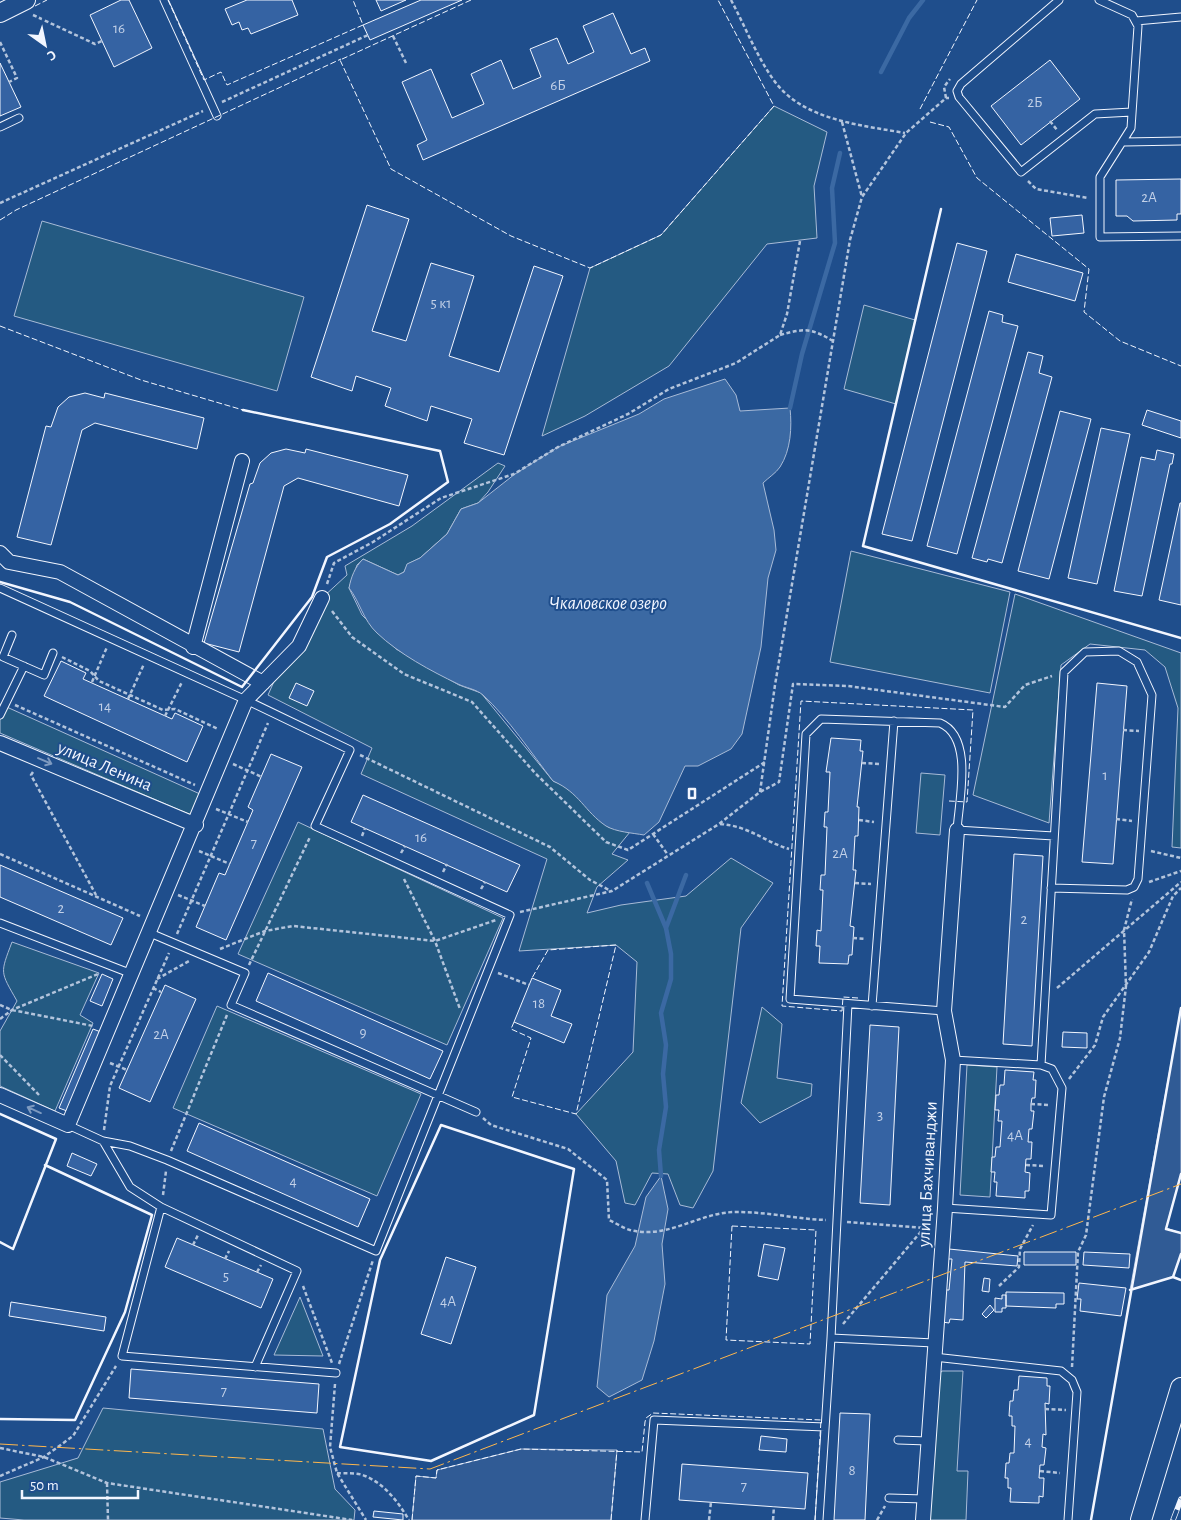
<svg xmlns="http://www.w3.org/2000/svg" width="1181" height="1520" font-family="'Alegreya Sans',sans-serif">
<rect width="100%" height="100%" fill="#1f4e8c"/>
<path fill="#245a82" stroke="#a8bbd7" d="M774,106l53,26 -13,54 3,52 -50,6 -98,122 -84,50 -43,20 48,-168 71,-33z
M42,221l262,76 -27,94 -263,-75z
M864,305l51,15 -19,84 -52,-15z
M498,463l7,3 -17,26 -10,11 -17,6 -14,25 -27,24 -12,6 -4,8 -6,3 -35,-16 -6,6 -8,23 13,27 34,34 63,36 22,8 72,88 16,7 39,39 22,5 -18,22 16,6 -31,27 -10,26 34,-8 65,-9 45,-38 42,25 -32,45 -28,243 -20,37 -13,-3 -12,-31 -16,-1 -17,32 -10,-2 -9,-42 -40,-47 57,-62 4,-90 -21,-17 -97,6 28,-92 -186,-85 11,-26 -104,-53 15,-34 39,-63 25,-23 -2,-9 67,-40z
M851,551l159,41 -20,101 -160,-31z
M1015,594l166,59v195l-9,-1 6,-139 -13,-41 -20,-17 -55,-6 -29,21 -12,158 -76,-28z
M0,704l200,90 -9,21 -191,-82z
M921,773l24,2 -5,60 -24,-2z
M298,822l205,96 -56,127 -209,-91z
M12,942l87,31 -19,42 13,8 -38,88 -55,-25v-55l17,-30c-17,-30 -17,-27 -5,-59z
M217,1006l204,88 -44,102 -204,-88z
M762,1007l20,17 -5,54 35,6 -1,12 -51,27 -19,-20z
M967,1065l30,2 -7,130 -30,-2z
M300,1297l23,59 -49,-1z
M942,1371h21l-6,100h11l-2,49h-38l8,-142z
M103,1408l220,21 12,60 20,21 -1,10h-330l-24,-2v-36l78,-24z"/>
<path fill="#305b95" stroke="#a8bbd7" d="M1181,1008v166l-15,54 15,5v21l-8,23 -43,13z
M521,1449l96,1 -6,70h-199l4,-44 20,2 1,-8z"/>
<path fill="#3b69a3" stroke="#a8bbd7" d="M725,379l11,16 4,16 50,-3c2,19 1,42 -10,59 -4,6 -12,11 -17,16l11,47 2,20 -8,28 -7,69 -19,87 -11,15 -33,17h-13l-26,56 -15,13c-11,-2 -28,-3 -38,-9 -22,-15 -26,-33 -53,-45 -21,-27 -45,-63 -70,-86 -7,-6 -17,-7 -25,-11 -27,-13 -59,-30 -81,-51 -14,-13 -17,-31 -28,-45 2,-11 6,-21 14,-29l35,16 6,-3 3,-8 13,-6 27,-24 14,-25 17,-6 37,-29 43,-27 81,-33 25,-15z
M661,1176l7,33 -6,35 3,40 -11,57 -12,39 -33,17 -12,-10 10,-92 28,-49 11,-49z"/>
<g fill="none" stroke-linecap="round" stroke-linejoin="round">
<path stroke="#3b69a3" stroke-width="4.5" d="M881,72l28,-54 14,-18
M790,408l12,-54 33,-111 -3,-55 8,-35
M647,883l19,45 5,26v25l-10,34 5,32 -3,29 3,33 -7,43 2,26
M666,928l20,-53"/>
</g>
<path fill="#3563a3" stroke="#f2f6ff" d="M121,0h8l23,48 -38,19 -24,-52z
M247,0h45l6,15 -47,19 -3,-6 -6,2 -3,-8 -7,3 -7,-16z
M376,0h30l-25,11z
M421,0h41l-92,40 -7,-15z
M613,13l18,41 14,-6 5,13 -227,99 -6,-15 10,-5 -25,-58 29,-13 21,49 32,-14 -13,-30 30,-14 12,29 28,-12 -11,-28 27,-11 11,26 26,-12 -11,-26z
M1050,60l30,39 -59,46 -30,-39z
M0,63l21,44 -21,9z
M1181,179v35h-4v6l-44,1 -6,-5h-11v-36z
M367,205l42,14 -37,112 34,10 25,-78 43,13 -25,80 50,16 35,-106 29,10 -59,179 -40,-12 8,-24 -41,-13 -4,15 -42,-15 6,-18 -35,-12 -4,15 -41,-14z
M1082,215l2,18 -32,3 -2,-18z
M957,243l30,8 -75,290 -30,-7z
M1016,254l67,19 -8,28 -67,-19z
M989,311l14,4 -1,7 16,4 -61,228 -30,-8z
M1028,352l15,4 -4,17 13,4 -50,186 -14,-4 -1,3 -15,-4z
M85,393l19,5 1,-5 99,25 -7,31 -102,-26 -13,7 -31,115 -34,-8 29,-111 5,1 7,-20 11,-10z
M1147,410l34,11v17l-39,-13z
M1060,411l31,8 -42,160 -31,-8z
M1101,428l29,6 -33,150 -29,-6z
M286,449l19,4 1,-4 102,26 -9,31 -101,-28 -14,8 -45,166 -35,-9 46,-159 3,-1 7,-20 11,-10z
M1157,450l17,4 -2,10h-2l-28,132 -28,-5 27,-134 14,3z
M1180,503h1v102l-22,-5z
M61,661l25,12 -3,6 89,40 3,-6 28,13 -16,36 -143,-66z
M296,683l18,8 -7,15 -18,-8z
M1097,683l30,3 -14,178 -31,-2z
M831,738l30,2 -1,11h3l-6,56h2l-1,29h-3l-2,34h3l-6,56 4,1 -2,28h-3l-1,9 -29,-1 1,-17h-4l1,-16 4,1 2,-41h-3l1,-15h4l2,-48h-3l1,-15h3l2,-40h-4z
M271,754l31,13 -76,173 -30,-13 23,-54 6,2 28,-65 -5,-3z
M363,795l157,70 -13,27 -156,-70z
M1014,854l29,2 -11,190 -29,-2z
M0,865l123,53 -12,27 -111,-48z
M268,973l175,78 -13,28 -174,-78z
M102,974l11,5 -11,27 -12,-5z
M532,978l29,12 -10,26 21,8 -8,19 -50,-21z
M165,985l31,14 -46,103 -31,-14z
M870,1025l29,2 -9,178 -30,-2z
M93,1029l8,3 -34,79 -8,-3z
M1063,1032l24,1v15l-25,-1z
M1005,1070l29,2 -1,8h3l-1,18h-3l-1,6v7h3l-2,18h-3l-1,13h4l-1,17h-5l-1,13 5,1 -1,18h-4v7l-29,-2 1,-14h-3l1,-10h-4l1,-15h3l1,-10h4l2,-26h-4l1,-11h-4l1,-15h3l1,-10h4z
M199,1123l171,76 -12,28 -171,-76z
M72,1153l25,11 -6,12 -24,-10z
M177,1238l96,41 -12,29 -96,-41z
M764,1244l21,4 -7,32 -20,-4z
M949,1249l69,7 -1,10 -52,-4 -2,58 -13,-1 -1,4 -7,-1 3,-32h4l3,-31h-4z
M1024,1252h52v13h-52z
M1084,1252l46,2 -1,14 -46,-3z
M446,1257l30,10 -25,77 -30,-10z
M984,1278l6,1 -1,13 -7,-1z
M1079,1283l47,5 -5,28 -41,-5 1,-12h-4z
M1006,1292l58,1v11h-8v4l-50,-2z
M1002,1295h4v13h-4v4h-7v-14l7,1z
M11,1302l95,15 -2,14 -95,-15z
M990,1305l4,5 -8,8 -4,-4z
M131,1369l188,15 -2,29 -188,-15z
M1019,1376l28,2v8h3l-1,18 -4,-1 1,32 -3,-1 -1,13 4,1 -2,17h-4l-1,13h5l-1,19 -4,-1v7l-29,-1 1,-14h-3v-10h-3l1,-15h3l1,-10h4l1,-27h-3v-10h-3l1,-15h3l1,-11h4z
M840,1413l30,1 -5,106h-31z
M761,1436l26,3 -1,13 -27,-2z
M682,1464l126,9 -3,36 -126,-9z
M374,1511l29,3v6l-30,-3z"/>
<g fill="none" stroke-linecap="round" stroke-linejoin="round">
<defs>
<path id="service" d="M164,0l53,116
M1059,0l-98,84 -4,7 2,6 62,75 74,-58 37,-2
M1099,0l33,15 6,11 -7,102 -31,49v60l81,-1
M1136,21l45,-4
M0,127l19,-9
M1124,142l57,-1
M0,588l246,112 104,50 -35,76 195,89 -134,336 -209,-91 -37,-14 -27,-5 -35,-16
M12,635l-9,22 41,18 9,-22
M0,715l24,-49
M0,923l132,51
M150,933l95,40 -14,32 245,107
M872,1006l22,-285
M944,1011l-154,-12 16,-265 15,-15 119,4c34,14 19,77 17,107l97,6
M1041,1065l23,-393 21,-20 34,-1 18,11 15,33 -14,184 -4,8 -7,3 -76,-2
M103,1141l27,46 31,20 136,64 -42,96
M161,1207l-39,149 214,17
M945,1208l106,7 11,-127 -10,-19 -11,-4 -88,-5
M831,1338l103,5
M934,1357l127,14 11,9 5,12 -9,128
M898,1440l30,1
M889,1498l35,1
M645,1520l9,-100 171,7
M819,1520l12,-182 17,-334"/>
<path id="minor" d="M0,553l9,9 51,10 203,111
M193,647l49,-186
M0,743l196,82
M0,1095l68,30 178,-425 53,-54 23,-48
M923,1520l22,-312 8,-148 -9,-49 13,-181"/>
<path id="tertiary" d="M0,13l26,-13"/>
<path id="secondary" d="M1141,1520l40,-132"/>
</defs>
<use href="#service" stroke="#f2f6ff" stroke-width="9"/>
<use href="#minor" stroke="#f2f6ff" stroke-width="16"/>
<use href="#tertiary" stroke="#f2f6ff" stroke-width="20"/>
<use href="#secondary" stroke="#f2f6ff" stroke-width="22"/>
<path stroke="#b3c4dc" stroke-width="2.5" stroke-dasharray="4 2.5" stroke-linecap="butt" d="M731,0c14,26 25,55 42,79 28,41 87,46 132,54
M33,15l62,29 7,-3
M393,36l13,27
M0,42l17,36 -8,4
M946,98l-2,-11 6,-8
M222,102l146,-67
M1050,121l7,9
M842,122l20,75
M1028,181l8,8 52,9
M0,203l203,-92
M780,335c25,-7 31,-7 53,6
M327,584l7,-21 39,-21 68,-44 73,-24 44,-27 70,-33 41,-25 67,-26 44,-28 7,-21 13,-73
M332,611l20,26 52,37 68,28 63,71 71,69 22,8 137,-88
M62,657l28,14 9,10 31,14 33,15 12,-1 43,20
M92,682l15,-35
M128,699l16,-35
M15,705l180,80
M165,716l17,-34
M1123,730l16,1
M360,755l190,92 40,33 21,11
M862,763l18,1
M233,764l29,13
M33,772l-2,3 65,120
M760,792l15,-107 75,-445 12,-43 44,-64 40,-35h3
M216,809l32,13
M1116,819l16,2
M859,820l15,2
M720,824c29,2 43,17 69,25
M653,834l15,21
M362,836l3,-8
M199,851l31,13
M1151,851l30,7
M401,853l4,-7
M0,854l140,62
M443,872l4,-8
M404,879l31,62 25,68
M1149,882l32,-11
M855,883l16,1
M481,889l4,-7
M178,895l27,11
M520,912l92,-21 107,-67 41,-32 19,-10 14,-98 55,2 157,21 20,-22 27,-9
M177,934l91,-211
M853,938l13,1
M220,949l45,-18 28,-5 142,15 61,-21
M249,965l61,-128
M498,973l31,12
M157,979l32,-18
M153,988l8,4
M1057,988l124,-106
M0,1005l12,5 81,16
M0,1019l12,-9 86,-36
M0,1055l39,40
M110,1063l17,7
M1069,1079l26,-34 8,-28 46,-65 24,-56 8,-8
M1031,1104l19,1
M483,1118l8,7 77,24 39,31 2,40c7,3 14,8 21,10 39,10 70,-19 108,-18 30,0 59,7 88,8
M104,1130l6,-44 59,-133
M171,1151l56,-136
M1026,1165l18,1
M163,1195l3,-24
M847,1222l77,6 6,-3
M193,1245l5,-10
M225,1259l4,-8
M257,1272l4,-7
M303,1286l29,77
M999,1286l20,-19 1,-18 13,-24
M843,1324l81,-96
M339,1364l34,-104
M1072,1367l6,-115 8,-17 18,-138 16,-59 6,-52 -2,-56 8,-31
M335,1384l-5,63 7,26 29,47
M1045,1409l21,1
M0,1448l44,9 63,26 245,37
M1040,1471l20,2
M337,1473c8,1 20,-1 28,3 20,8 33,26 44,44
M0,1476l44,-19 29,-21 43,-70
M107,1483l1,37
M709,1520l2,-18
M773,1520l1,-14
M877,1520l8,-14"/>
<use href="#service" stroke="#1f4e8c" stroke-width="7"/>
<use href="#minor" stroke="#1f4e8c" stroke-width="14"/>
<use href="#tertiary" stroke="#1f4e8c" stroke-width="18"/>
<use href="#secondary" stroke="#1f4e8c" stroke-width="20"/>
<defs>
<path id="rail" d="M1173,1520l8,-21"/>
</defs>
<use href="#rail" stroke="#f2f6ff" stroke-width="5.5"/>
<use href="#rail" stroke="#1f4e8c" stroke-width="4" stroke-dasharray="11" stroke-linecap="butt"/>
<path stroke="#f2f6ff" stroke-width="1" stroke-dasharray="6 2.5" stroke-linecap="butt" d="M168,0l36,80 17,-8 6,13 136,-60 -10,-25
M471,0l-131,60 51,109 120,67 79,32 71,-33 113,-129 -56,-106
M35,6l12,-6
M920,109l57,-109
M930,122l19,5 28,51 112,91 -5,43 36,29 61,25
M0,220l16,-10 325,-151
M0,326l141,54 102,30 90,19
M858,998l-15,-1 -1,14 -60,-5 19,-305 172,9 -6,92 -18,-1
M514,1022l-3,7 20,9 -19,59 64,17 40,-169 -68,5 -16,28
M732,1226l84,4 -6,114 -84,-4z
M412,1520l4,-44 20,2 1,-8 84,-21 121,3 3,-30 1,-4 7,-5 168,7 -6,100
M611,1520l6,-70"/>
<path stroke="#f2f6ff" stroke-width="2.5" d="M941,209l-78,337 318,92
M0,582l70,20 172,85 70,-90 15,-40 63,-33 58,-42 -8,-31 -197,-41
M689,789h6v9h-6z
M0,1114l56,25 -43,110 -13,-7
M441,1125l133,44 -40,246 -103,46 -91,-14 40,-187z
M1181,1174l-15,55 15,4
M1173,1277l8,-23
M1130,1290l43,-13 8,3
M0,1419l75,1 50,-108 27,-97 -107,-50
M1091,1520l90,-512"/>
<path stroke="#ffb74d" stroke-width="1" stroke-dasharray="18 4 2.5 4" stroke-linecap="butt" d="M0,1444l430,25 751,-285"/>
</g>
<defs><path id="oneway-shaft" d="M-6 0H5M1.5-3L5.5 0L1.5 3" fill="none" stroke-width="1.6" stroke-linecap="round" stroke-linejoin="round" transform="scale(1.25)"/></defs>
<g stroke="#7e9ac0">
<use href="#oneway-shaft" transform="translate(45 761) rotate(23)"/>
<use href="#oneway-shaft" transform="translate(34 1110) rotate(-156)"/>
</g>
<g text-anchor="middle" stroke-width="4" stroke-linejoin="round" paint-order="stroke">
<g font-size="15" fill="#c3d1e8">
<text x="119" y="33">16</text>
<text x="558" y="90">6Б</text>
<text x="1035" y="107">2Б</text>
<text x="1149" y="202">2А</text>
<text x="441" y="308">5 к1</text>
<text x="105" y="711">14</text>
<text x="1105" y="780">1</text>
<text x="421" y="842">16</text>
<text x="254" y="848">7</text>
<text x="840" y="858">2А</text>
<text x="61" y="913">2</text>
<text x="1024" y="924">2</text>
<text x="539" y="1008">18</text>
<text x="363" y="1037">9</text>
<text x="161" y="1039">2А</text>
<text x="880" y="1120">3</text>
<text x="1015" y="1140">4А</text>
<text x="293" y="1186">4</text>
<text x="226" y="1281">5</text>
<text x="448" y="1306">4А</text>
<text x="224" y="1396">7</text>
<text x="1028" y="1446">4</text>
<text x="852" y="1475">8</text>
<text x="744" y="1491">7</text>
</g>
<g font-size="18" fill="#f2f6ff" stroke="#1f4e8c">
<text transform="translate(105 766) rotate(23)" y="6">улица Ленина</text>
<text transform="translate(927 1174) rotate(-87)" y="6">улица Бахчиванджи</text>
</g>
<g font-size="19" font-style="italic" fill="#f2f6ff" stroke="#1f4e8c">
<text x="608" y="609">Чкаловское озеро</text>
</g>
</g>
<g transform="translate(45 45) rotate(147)" stroke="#1f4e8c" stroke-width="4" paint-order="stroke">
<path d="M0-4L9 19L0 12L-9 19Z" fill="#f2f6ff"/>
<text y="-8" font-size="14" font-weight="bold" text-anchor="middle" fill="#f2f6ff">С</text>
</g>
<path d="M22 1490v8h116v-8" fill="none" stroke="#f2f6ff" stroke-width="2.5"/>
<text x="30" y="1490" font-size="15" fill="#f2f6ff" stroke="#1f4e8c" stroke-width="4" paint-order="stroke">50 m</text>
</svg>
